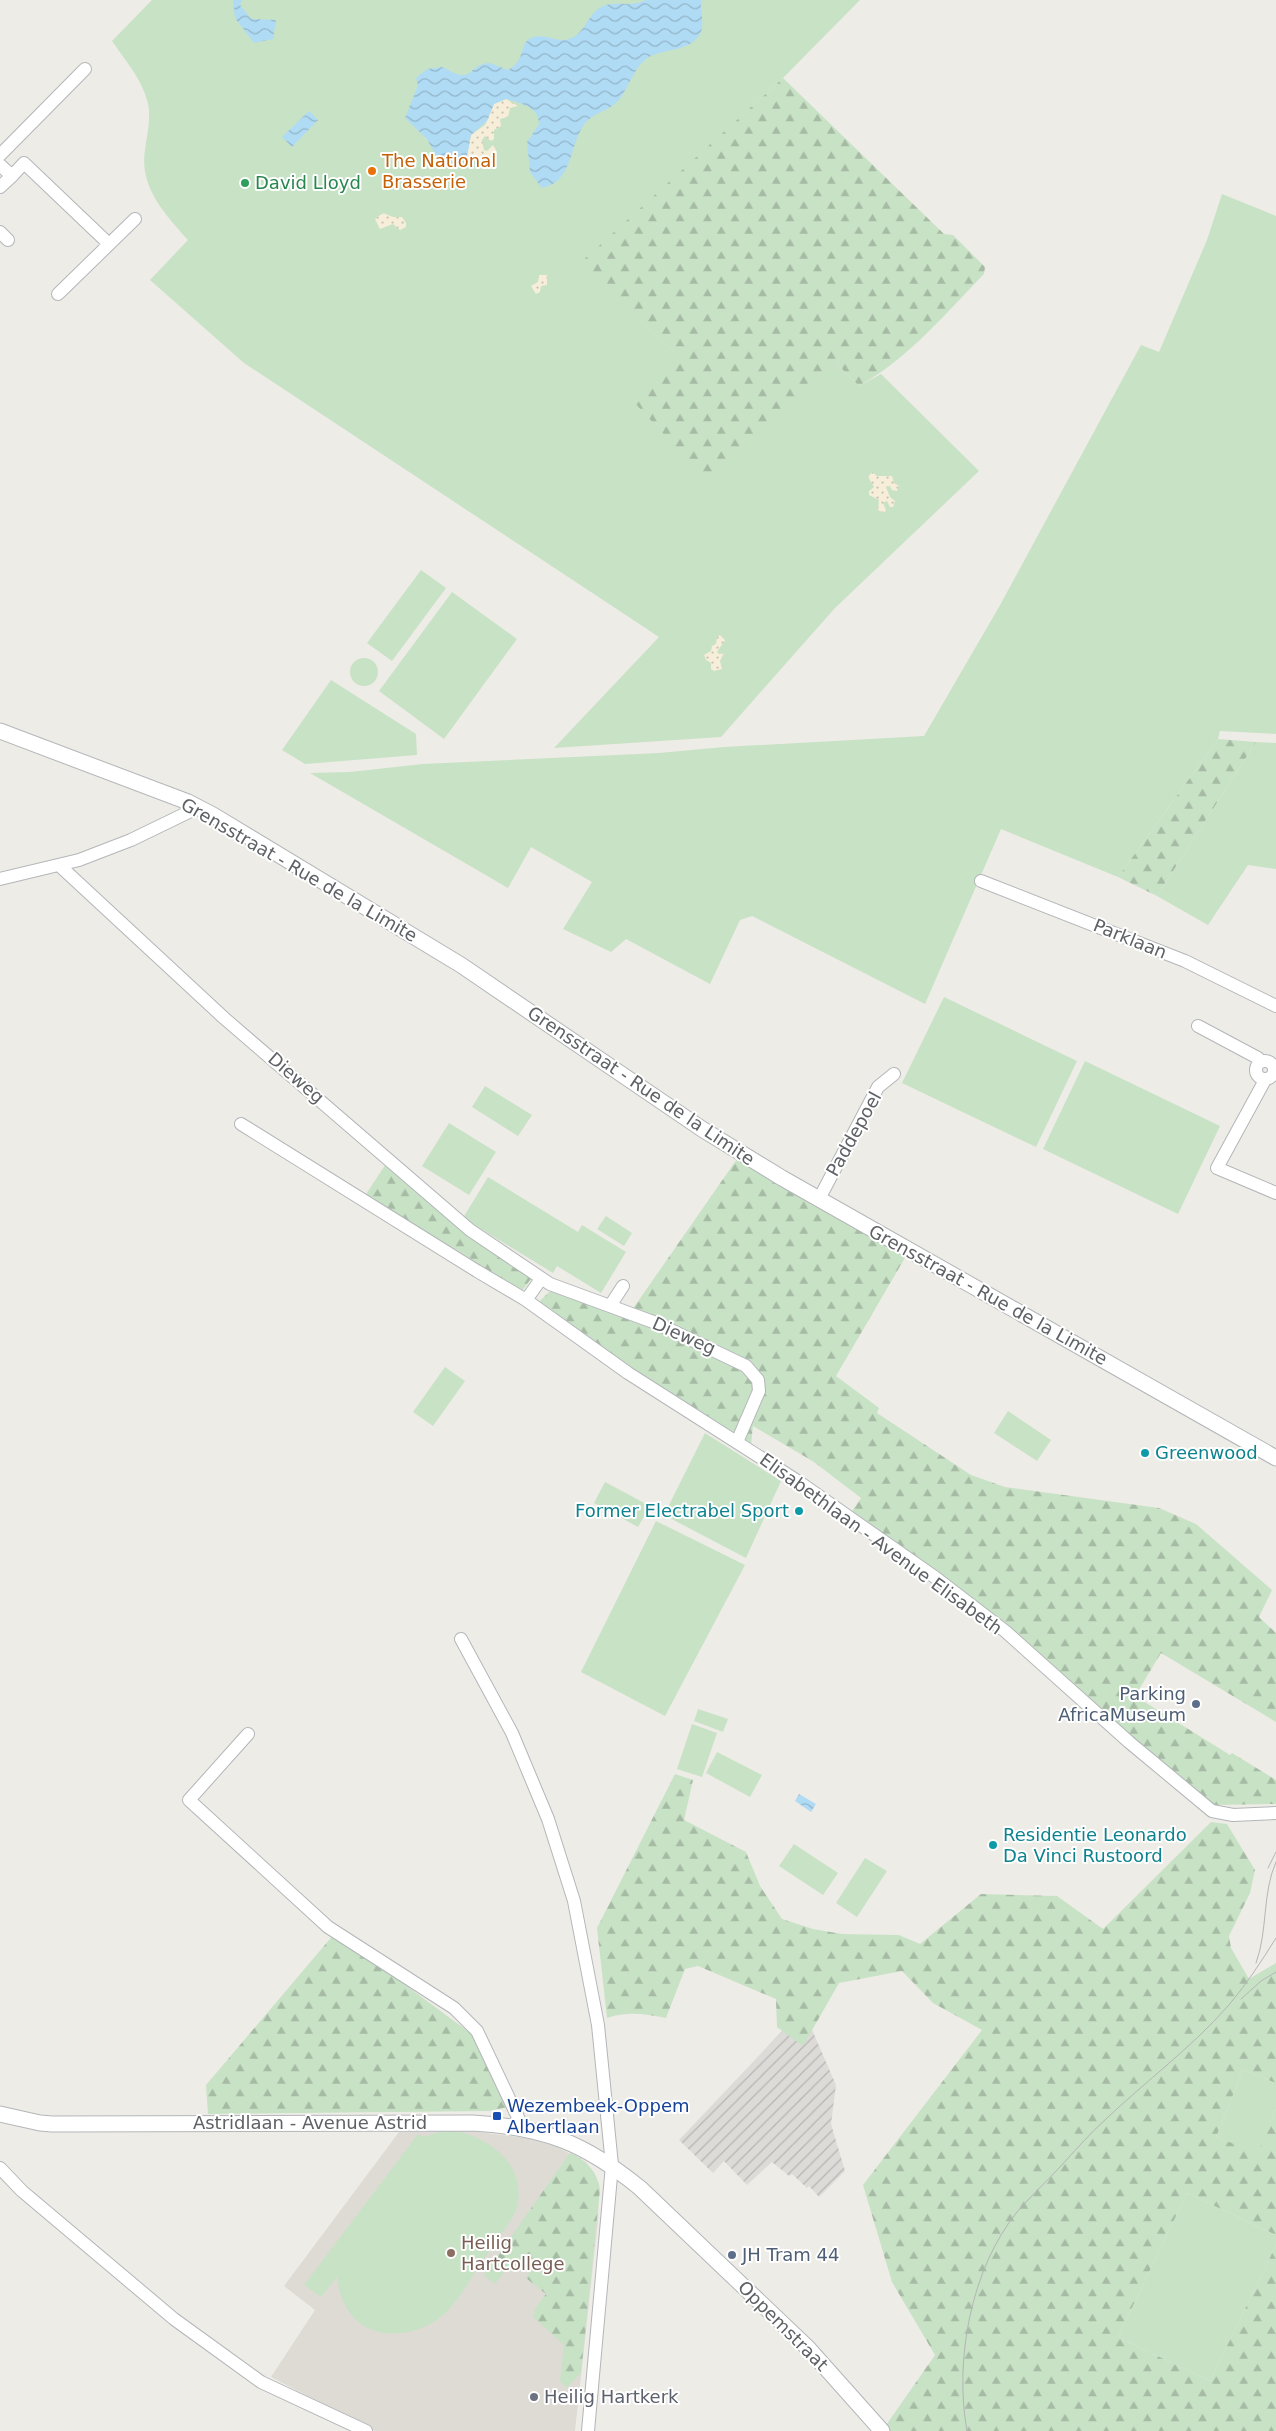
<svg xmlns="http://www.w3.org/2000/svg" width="1276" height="2431" font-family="'DejaVu Sans',sans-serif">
<defs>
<pattern id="industrial-furrows" width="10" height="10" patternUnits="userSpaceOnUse" patternTransform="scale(1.25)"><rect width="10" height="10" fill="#dddbd8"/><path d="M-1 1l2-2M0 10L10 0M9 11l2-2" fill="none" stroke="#b6b5b3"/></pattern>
<pattern id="forest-firs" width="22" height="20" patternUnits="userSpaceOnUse" patternTransform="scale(1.25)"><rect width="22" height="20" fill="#c8e2c6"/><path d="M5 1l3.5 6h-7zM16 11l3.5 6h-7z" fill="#a6bba4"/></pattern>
<pattern id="sand-dots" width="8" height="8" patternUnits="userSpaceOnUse" patternTransform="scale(1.25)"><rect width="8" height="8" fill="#f6eed9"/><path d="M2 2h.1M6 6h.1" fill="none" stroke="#cac4b4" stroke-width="1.8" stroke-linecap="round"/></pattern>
<pattern id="water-waves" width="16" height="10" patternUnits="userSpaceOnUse" patternTransform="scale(1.25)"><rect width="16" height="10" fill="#b0dbf4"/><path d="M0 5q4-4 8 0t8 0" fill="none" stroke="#92b5c9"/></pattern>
</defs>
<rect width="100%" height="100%" fill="#eeece6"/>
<path fill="url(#industrial-furrows)" d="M803,2009l33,76 -5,39 14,47 -26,26 -10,-11 -2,2 -15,-14 -3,2 -17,-14 -25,23 -23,-24 -11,12 -34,-33z"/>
<path fill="#dedbd5" d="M470,2131l57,7 28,8 31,16 13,22 -1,36 -23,211h-200l-104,-54 44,-67 -31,-24 115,-154z"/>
<path fill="#c8e2c6" d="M152,0h708l-77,78 -203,186 96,90 160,9 23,23 22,-12 98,97 -144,137 -114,129 -167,11 105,-111 -415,-274 -94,-83 38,-40c-23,-26 -49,-53 -43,-90 2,-16 7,-34 2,-50 -6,-22 -22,-40 -35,-59z
M1222,194l54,22v518l-56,-3 -2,8 -100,138 -117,-48 -76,175 -173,-88 -12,4 -30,64 -84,-45 -15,13 -48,-23 29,-47 -61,-35 -23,41 -198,-115 40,-1 73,-8 236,-11 65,-6 200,-11 75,-129 142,-262 18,7 48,-112z
M421,570l25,18 -54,73 -25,-18z
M452,592l65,47 -73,100 -65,-48z
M350 672a14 14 0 1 1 28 0a14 14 0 1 1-28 0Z
M331,680l85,54 1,21 -112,9 -23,-14z
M1256,742l20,1v126l-28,-4 -40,60 -51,-29z
M944,997l133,64 -41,86 -134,-64z
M1085,1061l135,65 -42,88 -135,-65z
M485,1086l47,29 -14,21 -46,-29z
M449,1123l47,29 -27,43 -47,-29z
M488,1177l90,55 4,-7 44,27 -25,41 -44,-27 -4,7 -90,-55z
M606,1216l26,17 -8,13 -27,-17z
M445,1367l20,14 -32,45 -20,-14z
M1008,1411l43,29 -14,21 -43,-28z
M705,1433l76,48 -35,77 -82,-43z
M605,1482l45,24 -12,21 -44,-24z
M656,1521l89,44 -80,151 -84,-44z
M698,1709l30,10 -5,13 -29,-11z
M692,1724l25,9 -15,44 -25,-8z
M717,1752l45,23 -12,22 -44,-24z
M794,1844l44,29 -15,22 -44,-29z
M865,1858l22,13 -30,46 -21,-14z
M1243,2070l33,13v25l-18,46 -42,-17z
M456,2131c39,8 76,41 58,84 -12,18 -24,36 -37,54 -8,13 -16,27 -26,38 -19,23 -54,33 -81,22 -21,-9 -31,-31 -33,-52l-16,20 -17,-12 114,-151 7,3 13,-5z
M1187,2193l89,42v10l-66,136 -92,-44z"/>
<path fill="url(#forest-firs)" d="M783,78l161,156 9,1 32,32 -1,7c-39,40 -75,84 -125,112l-23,-23 -130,117 -74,-80 44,-46 -97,-90z
M1218,739l38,3 -99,154 -39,-19z
M737,1159l169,97 -70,120 43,32 -2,5 94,62 34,12 154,21 37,16 76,66 -13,27 17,16v89l-115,-69 -26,43 95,59 2,-2 44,27v24l-62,1 -291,-242 -72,-50 10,-15 -47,-36 -61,-36 -2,19 -121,-78 -91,-65 18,-18 75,26z
M388,1161l84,77 59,41 -10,13 -59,-39 -98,-56z
M675,1774l18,6 -9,40 62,32 14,34 22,33 31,10 29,5 57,1 21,9 61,-50 76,2 46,33 108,-107 16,2 28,46 -5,23 -21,43 2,12 18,31 27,-16v120l-33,-13 -27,67 42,16 18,-45v127l-89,-42 -69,144 92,44 66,-136v186h-394l53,-76 -43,-73 -29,-97 119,-155 -49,-27 -31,-32 -63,12 -36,63 -26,-19 -1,-28 -78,-33 -13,3 -19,49c-22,-4 -38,-7 -59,0l-10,-90z
M335,1933l138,102 35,72 -19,4 -281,3 -2,-29z
M570,2153c16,7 27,18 30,36l-19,184 -15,15 -6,-7 4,-36 -31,-28 3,-10 10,-13 -20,-16 4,-7 -16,-12 -19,25 -11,-9z"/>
<path fill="url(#sand-dots)" d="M506,99l12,7 -8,2 -2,9 -8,2 1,7 -7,4v9l-3,2 -6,-5 -3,4 2,10 3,1 6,-6 4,7 -11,11 -10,-6 -10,4 5,-26 14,-10 9,-21z
M383,213l10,4h9l4,6v4l-6,3 -7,-6 -13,5 -5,-10z
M539,275h8v10l-6,1 -1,6 -4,2 -5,-8 7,-4z
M872,472l5,4h15l2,7 5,3 -2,5 -5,-1 -2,-4 -4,1 4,10 5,4 -2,6h-3l-3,-6 -4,2 3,7 -2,3 -6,-3 1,-10 -10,-5v-4l5,-4 -6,-10z
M720,635l5,5 -8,12 2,2 5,-1 -4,8 2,8 -8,2 -3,-2v-6l-5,-3 -2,-5 7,-4 1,-5 4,-2 1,-7z"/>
<path fill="url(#water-waves)" d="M233,0h9l-2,5 11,14 25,1 -3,19 -19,4 -19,-25z
M645,0h56c-1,10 4,25 -1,34 -10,18 -35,14 -51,23 -15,9 -20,31 -31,44 -9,10 -23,11 -32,21 -18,22 -11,59 -44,66l-12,-16 -3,-30 12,-18c0,-17 -19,-21 -33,-25l-12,5 -7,17 -16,14 -5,26 -15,6 -12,-6 -12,-22 -22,-21 13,-33 -2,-7 11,-9 16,-2c32,20 23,-3 47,-4l18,7c19,-10 10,-26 23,-32 12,-6 25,5 38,1 15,-4 18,-24 32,-32 14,-7 30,1 44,-7z
M309,111l9,9 -26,27 -10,-10z
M799,1794l17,10 -5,8 -16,-11z"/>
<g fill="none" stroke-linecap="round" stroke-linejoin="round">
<defs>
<path id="minor" d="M0,155l85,-86
M0,165l12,11 12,-13 85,81
M0,187l12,-11
M0,232l8,8
M58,294l77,-75
M60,866l164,152 246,212 80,54 106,39 90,43 12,14 1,11 -22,51
M0,879l79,-19 52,-20 68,-33
M981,881l204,80 91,45
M1198,1026l60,32 3,4
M1256 1070a9 9 0 1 1 18 0a9 9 0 1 1-18 0Z
M1265,1080l-48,88 59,25
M241,1124l236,147 49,29 102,73 171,109 137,96 69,53 124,111 83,69 21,4 43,-2
M819,1199l59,-112 16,-13
M526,1300l15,-21
M610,1306l13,-20
M461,1639l51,94 36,86 26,82 24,124 14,140 -24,266
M248,1734l-59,66 139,127 126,81 23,23 46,97
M0,2168l22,23 152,128 87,63 105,49"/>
<path id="tertiary" d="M0,731l188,71 25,13 248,150 241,164 80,49 494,280
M0,2114l40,9 12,1 421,-1c71,4 112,20 167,65l168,160 74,83"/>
</defs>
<use href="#minor" stroke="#b3b6b9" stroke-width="14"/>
<use href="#tertiary" stroke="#b3b6b9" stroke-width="17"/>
<use href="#minor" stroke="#fff" stroke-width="12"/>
<use href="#tertiary" stroke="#fff" stroke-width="15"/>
<path stroke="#b4b5b5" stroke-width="1" d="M1268,1868l8,-16
M1256,1963c12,-32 6,-70 20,-101
M1241,1999l20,-18 15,-9
M967,2431c-13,-71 4,-162 50,-219 13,-15 28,-29 42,-44 15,-16 30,-34 47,-49 40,-38 85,-71 122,-113 18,-21 33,-44 48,-68"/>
</g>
<circle fill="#e8710a" stroke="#fff" stroke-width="2" cx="372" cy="171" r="5"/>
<circle fill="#2e9e5b" stroke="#fff" stroke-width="2" cx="245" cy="183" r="5"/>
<g fill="#0f9aa8" stroke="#fff" stroke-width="2">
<circle cx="1145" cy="1453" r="5"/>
<circle cx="799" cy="1511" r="5"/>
<circle cx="993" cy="1845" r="5"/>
</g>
<g fill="#5c6f8a" stroke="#fff" stroke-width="2">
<circle cx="1196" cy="1704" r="5"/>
<circle cx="732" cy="2255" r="5"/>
</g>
<rect fill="#1a4fb4" stroke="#fff" stroke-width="2" x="492" y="2111" width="10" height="10" rx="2.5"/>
<circle fill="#8d6e63" stroke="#fff" stroke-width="2" cx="451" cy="2253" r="5"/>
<circle fill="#6b7280" stroke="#fff" stroke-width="2" cx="534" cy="2397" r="5"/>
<g text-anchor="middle" stroke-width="4" stroke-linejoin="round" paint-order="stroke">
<g font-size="18" fill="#c56008" stroke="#fff" text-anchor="start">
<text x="382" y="167">The National<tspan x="382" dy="21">Brasserie</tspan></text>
</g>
<g font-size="18" fill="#27864d" stroke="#fff" text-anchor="start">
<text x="255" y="189">David Lloyd</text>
</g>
<g font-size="18" fill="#5e6165" stroke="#fff">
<text transform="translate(299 870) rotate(30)" y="6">Grensstraat - Rue de la Limite</text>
<text transform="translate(1130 939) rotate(22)" y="6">Parklaan</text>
<text transform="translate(296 1078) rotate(41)" y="6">Dieweg</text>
<text transform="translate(641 1086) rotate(34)" y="6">Grensstraat - Rue de la Limite</text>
<text transform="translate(854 1134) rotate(-61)" y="6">Paddepoel</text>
<text transform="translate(988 1295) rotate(29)" y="6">Grensstraat - Rue de la Limite</text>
<text transform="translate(684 1336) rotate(24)" y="6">Dieweg</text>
<text transform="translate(881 1544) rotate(36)" y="6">Elisabethlaan - Avenue Elisabeth</text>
<text x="310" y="2129">Astridlaan - Avenue Astrid</text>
<text transform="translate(783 2326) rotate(45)" y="6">Oppemstraat</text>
</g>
<g font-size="18" fill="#0d838f" stroke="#fff" text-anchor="start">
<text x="1155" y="1459">Greenwood</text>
<text x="789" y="1517" text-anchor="end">Former Electrabel Sport</text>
<text x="1003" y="1841">Residentie Leonardo<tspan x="1003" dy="21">Da Vinci Rustoord</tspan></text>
</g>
<g font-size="18" fill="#4e5e75" stroke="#fff" text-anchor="end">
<text x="1186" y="1700">Parking<tspan x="1186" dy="21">AfricaMuseum</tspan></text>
<text x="742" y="2261" text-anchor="start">JH Tram 44</text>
</g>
<g font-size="18" fill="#164399" stroke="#fff" text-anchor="start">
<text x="507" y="2112">Wezembeek-Oppem<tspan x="507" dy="21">Albertlaan</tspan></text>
</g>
<g font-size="18" fill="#785e54" stroke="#fff" text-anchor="start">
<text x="461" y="2249">Heilig<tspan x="461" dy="21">Hartcollege</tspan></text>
</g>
<g font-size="18" fill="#5b616d" stroke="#fff" text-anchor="start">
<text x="544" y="2403">Heilig Hartkerk</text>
</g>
</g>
</svg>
